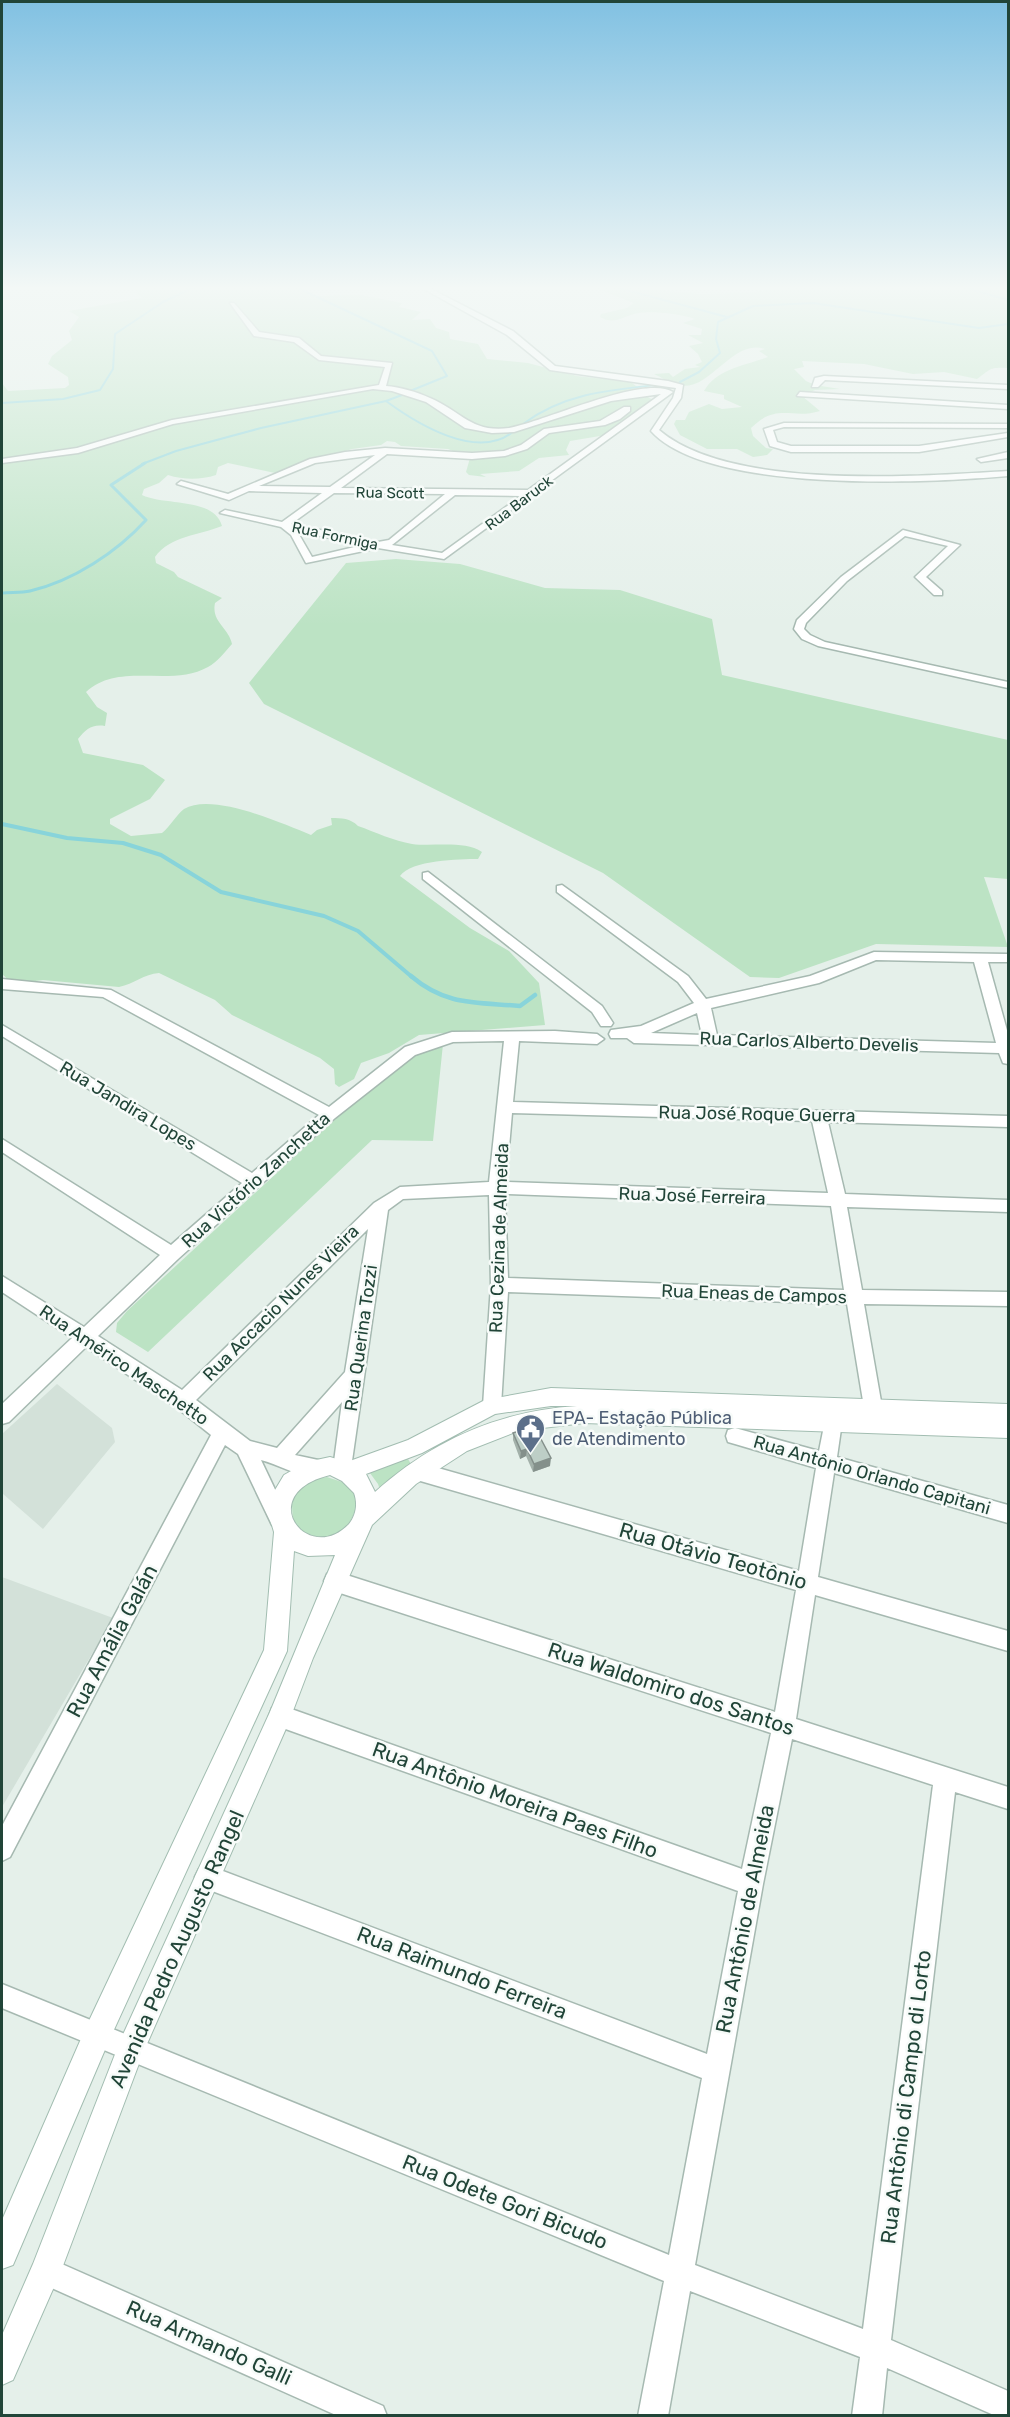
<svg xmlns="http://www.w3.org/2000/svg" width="1010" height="2417" font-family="Rubik,sans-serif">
<rect width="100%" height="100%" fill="#e5f0ea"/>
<path fill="#d3e1d9" d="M57,1384l55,44 3,14 -72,87 -41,-36v-59z
M2,1577l111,41 -111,189z"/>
<path fill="#bce3c4" d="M143,288h160l6,6 9,2 43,-1 41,8 -3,4 22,5 -9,8 18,-1 6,9 13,4 1,7 28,5 9,15 41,4 49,13 53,6c10,5 12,14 24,18l-48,35 -36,6 -4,9 3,5 -30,3 -20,13 -39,3 6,3 -17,-2 -3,-3 4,-14 -22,-9 -47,-3 -6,-4 -8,-1 -6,4 -29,4 -77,24 -47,-10 -10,4 -2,8c-16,5 -32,5 -48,0l-9,8 -15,6 -2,6c23,11 72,2 80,31 -22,9 -52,10 -67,31l1,6 18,9 4,5 44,21 -7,5c-4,19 14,25 17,41 -7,8 -15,18 -24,23 -37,21 -89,-6 -122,25l11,15 10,6 -2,13c-13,-2 -19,3 -27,13l5,14 60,12 22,15 -15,19 -40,20v5l21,12 31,-3c8,-6 14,-18 22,-24 29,-17 99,15 127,26l6,-5 15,-5 -1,-7c11,0 19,0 27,8 17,6 36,15 54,18 21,3 52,-4 70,8l-4,7c-18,0 -67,1 -78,17l70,52 39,23 30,32 6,42 -126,10 -30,18 -28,10 -7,16 -15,8 -4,-3 -1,-15 -14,-11 -88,-43 -17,-15 -56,-27c-15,1 -25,11 -40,14l-76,-7 -30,4 -11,-10v-591l6,8 57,-3 4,-3 -1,-8 -20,-13 4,-8 20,-16 -3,-9 10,-14 -10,-6 73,-13 -7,-6z
M595,288h45l59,6 45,-1 40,-5h224v80c-19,-1 -17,1 -31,11l-33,-7 -31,2 -49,-10 -62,-3 2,6 -10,2 12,12 9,4 25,4 -25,1 -13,6 18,15c-28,9 -43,-9 -69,17l2,8 13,12 7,1 -6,6 -14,2 -16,-8h-30l-27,-14 -6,-11 2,-4h9l4,-8 20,-8 13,5 20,-2 -18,-8v-4l-20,-4c12,-22 42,-26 64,-34l-9,-6 6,-2c-34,-12 -57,48 -90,35 -7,-2 -14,-7 -21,-10l15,-1 4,4 12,-8 15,-2 -5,-2 7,-3 -4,-8 -9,-8 14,-3 -15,-8h13l1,-6 -19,-6 12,-4c-14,-5 -42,-8 -56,-6 -15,2 -24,13 -39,4l1,-3 26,-6 7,-5z
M396,559l64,5 85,24 75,2 92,29 10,56 286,65v139l-24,-2 24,70 -132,-3 -97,34 -29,-1 -147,-104 -339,-169 -15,-21 97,-120z
M443,1044l-10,97 -61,-1 -224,212 -32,-20 1,-9 10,-12 243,-224 53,-38z
M408,1459l3,5 -30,29 -3,-9 -11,-15z
M327,1477l21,7 10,17c-9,36 -30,46 -62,27 -10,-30 -1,-46 31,-51z"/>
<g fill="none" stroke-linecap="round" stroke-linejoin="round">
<path stroke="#88d4da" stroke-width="2" d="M298,288l134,63 15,25 -37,15
M619,288l108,29
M967,288l41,12
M680,382l19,-10 21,-19 -4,-14 2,-17 35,-16 60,-3 166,25 29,-4
M402,395l-16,6c30,22 92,61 128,30
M2,403l61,-4 37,-9 13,-21 2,-35 48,-32 29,-14
M523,424c40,-30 85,-34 133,-39
M142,464l34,-13 85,-23 125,-27"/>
<path stroke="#88d4da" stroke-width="3" d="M2,593c9,-1 19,0 28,-2 43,-10 87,-39 116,-71l-35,-35 34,-22"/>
<path stroke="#88d4da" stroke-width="4" d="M2,824l65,14 56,5 38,12 60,37 103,24 34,15 54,46"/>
<path stroke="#88d4da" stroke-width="4.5" d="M411,976c35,30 65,26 109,30l15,-11"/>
<defs>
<path id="street" d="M422,288h7l84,43 42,35 113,15 15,4 -2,13 -22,32c71,61 260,46 349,41v5c-81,7 -300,18 -357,-45l22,-33 3,-10 -126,-18 -43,-35z
M230,303h4l25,29 40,6 22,18 71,7 -6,23c14,1 31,6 44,12 31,13 41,35 79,30 35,-6 135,-54 164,-36l-229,167 -66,-11 -72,15 -15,-28 -10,-8 -61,-14 5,-3 57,12 40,-29 -73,-2 -20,9 -52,-16 4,-3 47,13 82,-35 35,-7 40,-4 87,5 32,-2 17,-6 23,-16 56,-8 24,-14h6v4l-10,8 -15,6 -56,8 -22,16 -22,7 -33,3 -85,-5 -46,34 187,2 133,-96 -50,7 -97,31 -22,1 -27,-5 -39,-26 -34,-11 -19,-2 -200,35 -95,29 -76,10v-4l75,-11 95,-28 207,-35 6,-18 -66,-7 -25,-18 -40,-6zM375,455l-45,32 -71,-1 56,-23zM334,493l111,1 -56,46 -11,2 -87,-18zM455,495l66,1 -79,57 -50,-8zM297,531l66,14 -51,12z
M824,376l184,9v4l-183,-9 -7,7h-6l3,-9z
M800,392l208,13v4l-211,-13z
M784,423l224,1v4l-224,-1 -11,3 4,12 14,4h128l89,-13v4l-89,15h-128l-21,-6 -6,-17z
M1008,452v6l-27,4 -4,-3z
M903,530l57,15 -34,32 16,14v4h-8l-19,-18 33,-31 -43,-10 -58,45 -41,42 -2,6 6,6 15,7 183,40v6l-190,-42 -16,-7 -8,-10 3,-9 44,-43z
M428,872l174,134 11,17 -2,3h-10l-9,-14 -169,-133v-6z
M562,885l126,91 18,23 104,-23 64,-24 134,2v8h-20l20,72v30l-5,-1 -4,-10 -365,-10 -7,-5h-16l-2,-4 2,-4 30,-4 53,-23 -16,-21 -121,-90v-6zM876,960l98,2 22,81 -279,-8 -6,-27 108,-25zM697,1013l5,22 -51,-2z
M2,979l109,11 218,117 76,-60 47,-15 103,-1 42,3 7,5 -7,5 -78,-3 -6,61 495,14v11l-180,-5 17,72 163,6v12l-161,-5 15,83 146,2v14l-144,-2 18,103 -2,6 -7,2 -7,-2 -2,-6 -17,-103 -339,-12 -7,114 -2,6 -7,2 -7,-2 -2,-6 8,-121 -2,-90 -86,4 -15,11 -38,265 -7,3 -7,-3 -3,-6 9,-67 -47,53 28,6 3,6 -3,6c-21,8 -42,-8 -62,-13l28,59 -3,6 -7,3 -7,-3 -34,-71 -13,-9 -215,412 -8,4v-35l209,-391 -35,-28 -90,-60 -77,75 -7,2v-20l70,-66 -70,-46v-16l82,51 76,-72 -158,-103v-13l169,106 71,-62 -240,-147v-11l250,148 67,-58 -216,-118 -101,-8zM504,1041l-15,141 -89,5 -26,16 -192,187 -84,-54 80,-77 157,-141 80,-63 38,-13zM512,1113l300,8 16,72 -322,-11zM505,1194l326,12 13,84 -336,-12zM368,1229l-23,143 -68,76 -27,-7 -54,-41z
M833,1414l7,2 2,6 -5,35 171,48v18l-174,-50 -16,104 190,54v20l-193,-56 -19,124 212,68v22l-53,-17 -64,548 117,51v25h-12l-109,-48 -5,48h-30l8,-59 -170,-66 -22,125h-30l26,-135 -662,-273v-24l667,271 33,-177 -495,-189 -8,-4 -4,-8 4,-8 8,-4 500,189 31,-163 -458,-164 -8,-3 -3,-8 3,-8 8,-3 462,164 29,-136 -437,-142 -7,-3 -3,-7 3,-7 7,-3 441,141 21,-122 -379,-110 -7,-3 -3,-6 3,-6 7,-3 382,109 17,-103 -81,-24 -7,-2 -2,-6 2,-6 7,-2 84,23 7,-35zM792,1739l141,46 -70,544 -168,-64 68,-381z
M46,2257l337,149 4,10h-49l-302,-135 -4,-10 4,-10z"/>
<path id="secondary" d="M551,1388l457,16v34l-424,-15 -66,8 -51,20 -51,33 -44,41 -59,133 -25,66 -145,329 -82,218 -48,109 -11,5v-50l31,-71 88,-225 149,-327 65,-157 -27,1 -14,-5 -7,100 -180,394 -94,220 -11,4v-49l85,-195 177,-375 10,-118 -6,-20 7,-22 9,-15 23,-13 23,-5 17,5 61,-22 77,-40zM551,1406h26c-78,5 -144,34 -202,86l-9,-18 56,-21 73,-39zM330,1475l12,6 12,12c4,11 2,22 -5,31 -41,43 -97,-30 -19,-49z"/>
</defs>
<use href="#street" stroke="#a6b9b1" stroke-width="3"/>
<use href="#secondary" stroke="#a2bdb1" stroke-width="2"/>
<use href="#street" fill="#fff" fill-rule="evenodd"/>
<use href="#secondary" fill="#fff" fill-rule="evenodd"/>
</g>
<path fill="#a3b1aa" d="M513,1433l37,33 -17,6 -7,-16 -6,3 -7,-19z"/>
<path fill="#84908b" d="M527,1449l-1,7 -6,3 1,-8z
M551,1458l-1,8 -17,6 1,-8z"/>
<path fill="#bdcec6" stroke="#84908b" stroke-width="1.5" d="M534,1426l17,32 -17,6 -7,-15 -6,2 -8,-18z"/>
<linearGradient id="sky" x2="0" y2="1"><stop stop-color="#81c1e2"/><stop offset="0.46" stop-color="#f3f8f6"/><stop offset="1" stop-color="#f3f8f6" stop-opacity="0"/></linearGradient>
<rect width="1010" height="626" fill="url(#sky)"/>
<defs>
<symbol id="civic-pin" viewBox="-11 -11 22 30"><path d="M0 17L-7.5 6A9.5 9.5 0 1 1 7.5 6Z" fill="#5c6f8a" stroke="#f7fbf9"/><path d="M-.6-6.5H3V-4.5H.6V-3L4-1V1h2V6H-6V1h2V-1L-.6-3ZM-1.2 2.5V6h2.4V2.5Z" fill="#fff"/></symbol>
</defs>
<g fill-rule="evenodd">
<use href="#civic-pin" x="514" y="1412" width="33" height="45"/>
</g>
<g text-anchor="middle" stroke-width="5" stroke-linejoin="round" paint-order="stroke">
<g font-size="15" fill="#214538" stroke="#f7fbf9">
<text transform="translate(390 493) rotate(1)" y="5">Rua Scott</text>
<text transform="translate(519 503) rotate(-37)" y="5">Rua Baruck</text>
<text transform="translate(335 536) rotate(12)" y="5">Rua Formiga</text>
</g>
<g font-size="18" fill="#214538" stroke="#f7fbf9">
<text transform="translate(809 1042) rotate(2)" y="6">Rua Carlos Alberto Develis</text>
<text transform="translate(128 1106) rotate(31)" y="6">Rua Jandira Lopes</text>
<text transform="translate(757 1114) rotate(1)" y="6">Rua José Roque Guerra</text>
<text transform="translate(256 1180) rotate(-42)" y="6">Rua Victório Zanchetta</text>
<text transform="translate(692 1196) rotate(2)" y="6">Rua José Ferreira</text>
<text transform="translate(499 1238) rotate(-88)" y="6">Rua Cezina de Almeida</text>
<text transform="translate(754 1294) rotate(2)" y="6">Rua Eneas de Campos</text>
<text transform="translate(281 1303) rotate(-45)" y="6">Rua Accacio Nunes Vieira</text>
<text transform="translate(361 1338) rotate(-82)" y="6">Rua Querina Tozzi</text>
<text transform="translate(124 1365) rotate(34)" y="6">Rua Américo Maschetto</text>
<text transform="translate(872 1475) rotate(16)" y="6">Rua Antônio Orlando Capitani</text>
</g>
<g font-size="18" fill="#4e5e75" stroke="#f7fbf9" text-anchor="start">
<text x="552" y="1424">EPA- Estação Pública<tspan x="552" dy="21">de Atendimento</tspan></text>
</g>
<g font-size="21" fill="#214538" stroke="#f7fbf9">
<text transform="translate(713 1556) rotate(16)" y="7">Rua Otávio Teotônio</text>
<text transform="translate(112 1641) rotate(-62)" y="7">Rua Amália Galán</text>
<text transform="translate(671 1689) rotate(18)" y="7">Rua Waldomiro dos Santos</text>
<text transform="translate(515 1800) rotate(20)" y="7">Rua Antônio Moreira Paes Filho</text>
<text transform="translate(745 1919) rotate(-79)" y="7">Rua Antônio de Almeida</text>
<text transform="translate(177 1949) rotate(-66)" y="7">Avenida Pedro Augusto Rangel</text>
<text transform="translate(462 1973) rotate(21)" y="7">Rua Raimundo Ferreira</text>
<text transform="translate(906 2097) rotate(-83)" y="7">Rua Antônio di Campo di Lorto</text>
<text transform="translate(505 2202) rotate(22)" y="7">Rua Odete Gori Bicudo</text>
<text transform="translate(209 2343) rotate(24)" y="7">Rua Armando Galli</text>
</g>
</g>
<rect width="1010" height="2417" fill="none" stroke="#214538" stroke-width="6"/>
</svg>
